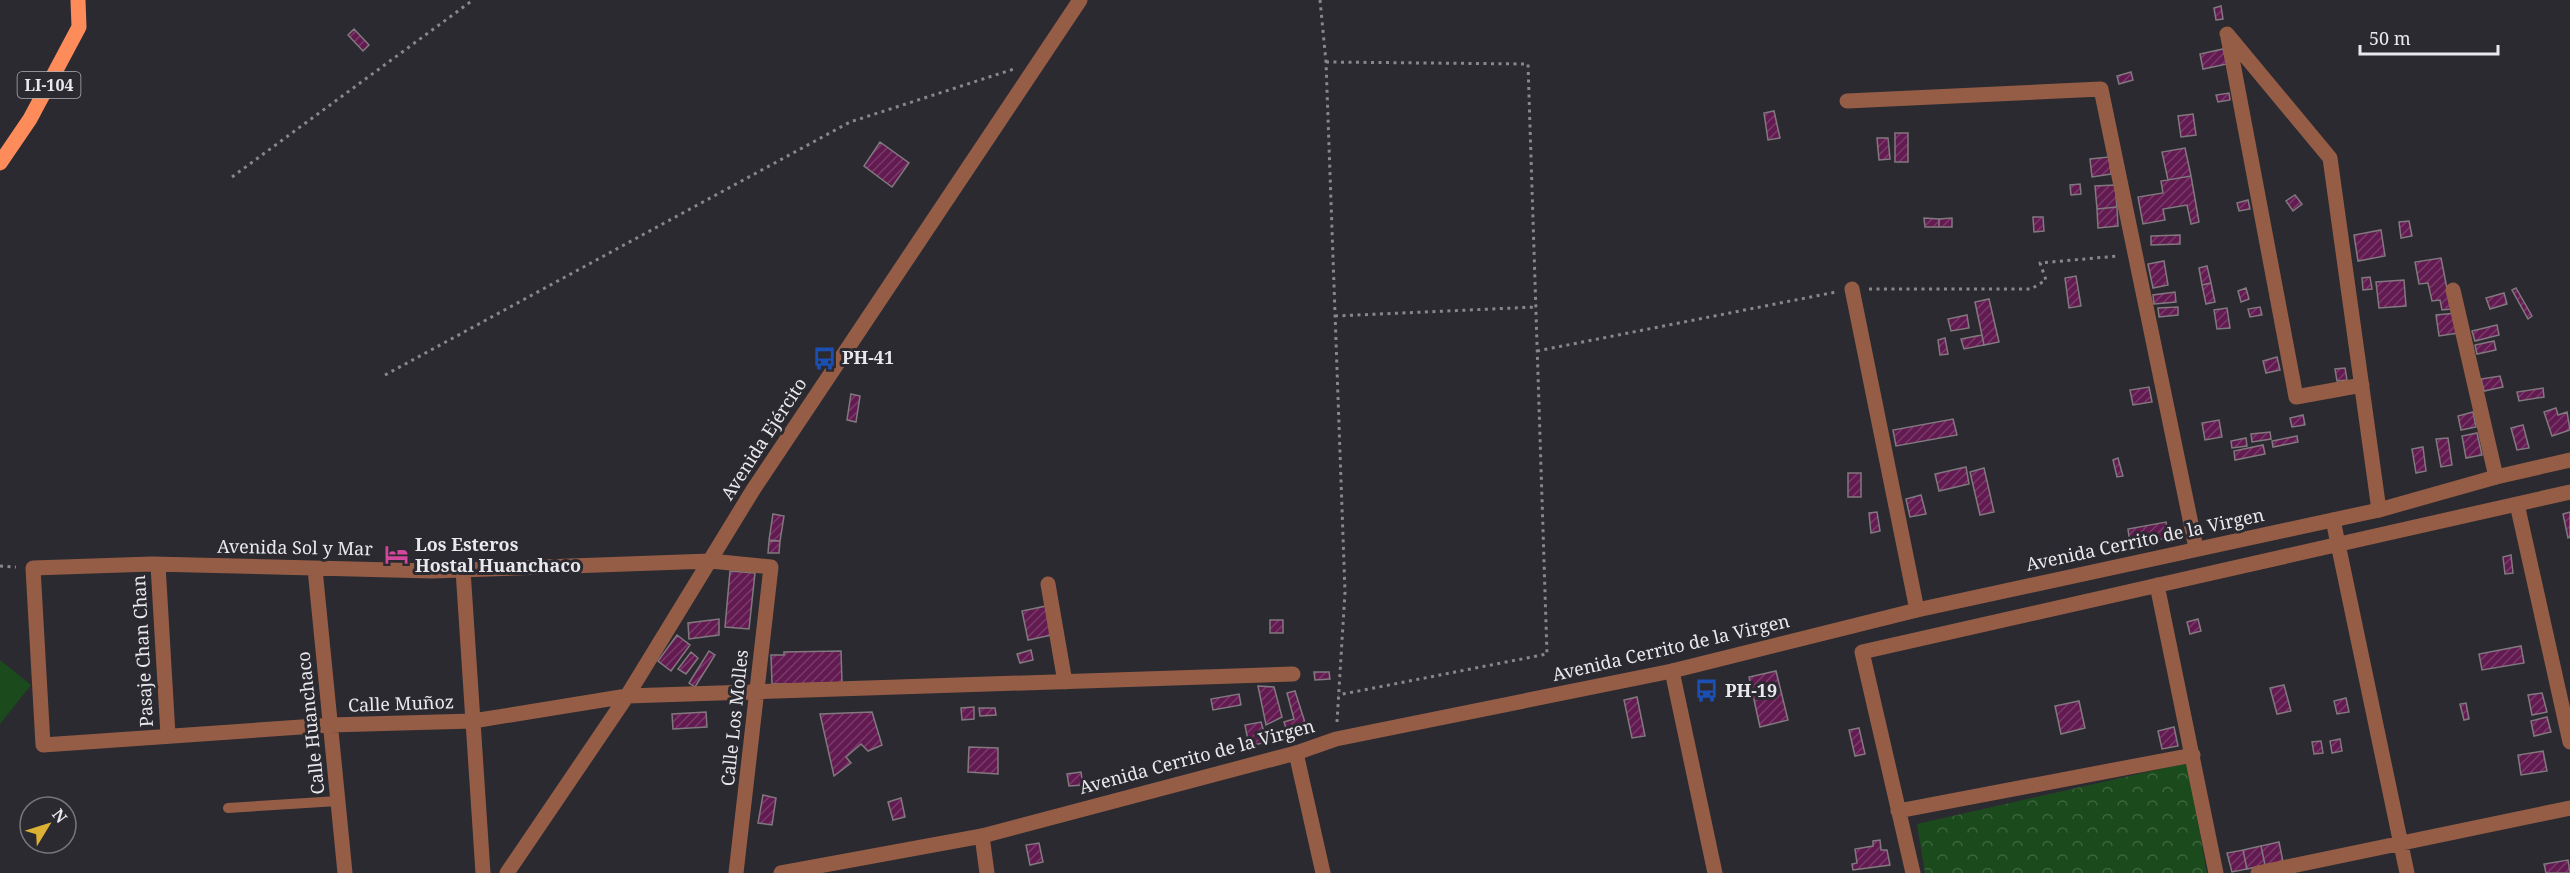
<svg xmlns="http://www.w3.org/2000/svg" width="2570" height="873" font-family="'Noto Serif',serif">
<defs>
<pattern id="forest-crowns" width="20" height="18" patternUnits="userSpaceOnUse" patternTransform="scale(1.5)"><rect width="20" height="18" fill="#1b4b1c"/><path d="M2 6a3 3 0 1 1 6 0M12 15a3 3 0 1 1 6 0" fill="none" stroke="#3c653d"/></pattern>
<pattern id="building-hatch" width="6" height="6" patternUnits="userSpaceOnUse" patternTransform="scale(1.5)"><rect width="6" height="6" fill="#621a50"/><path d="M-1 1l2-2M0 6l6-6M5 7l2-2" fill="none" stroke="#783b6a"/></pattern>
</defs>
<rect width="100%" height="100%" fill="#2b2a31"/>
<path fill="url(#forest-crowns)" d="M2187,763l20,110h-282l-8,-49z"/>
<path fill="#1b4b1c" d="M0,660l31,25 -31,39z"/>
<path fill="url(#building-hatch)" stroke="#81797e" stroke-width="1.5" d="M2221,6l2,13 -7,1 -2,-12z
M354,29l15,16 -6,6 -15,-16z
M2223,49l4,15 -24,5 -3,-15z
M2131,72l2,8 -14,4 -2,-8z
M2229,93l1,7 -12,2 -2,-7z
M1774,111l6,27 -12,2 -4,-27z
M2193,114l3,21 -15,2 -3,-21z
M1895,133h13v29h-13z
M1877,138h11l2,21 -11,1z
M880,142l29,21 -17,24 -28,-21z
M2185,148l6,28 -23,4 -6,-28z
M2109,157l2,17 -19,3 -2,-18z
M2191,176l8,46 -8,2 -4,-19 -24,4 2,11 -22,4 -5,-27 25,-4 -2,-12z
M2080,184l1,10 -10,1 -1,-10z
M2115,185l2,22 -20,2 -2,-23z
M2295,195l7,9 -9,7 -7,-10z
M2248,200l2,9 -11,2 -2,-8z
M2117,207l1,19 -20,2 -1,-19z
M2033,217h10l1,14 -10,1z
M1924,218l15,1v8h-14z
M1952,218v9h-13v-8z
M2409,221l3,15 -11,2 -2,-16z
M2381,230l4,26 -27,5 -4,-26z
M2180,235v9l-29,1v-9z
M2441,258l10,51 -9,1 -2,-10 -8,1 -4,-18 -9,1 -4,-22z
M2164,261l4,24 -15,3 -5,-24z
M2207,266l4,17 -9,2 -3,-17z
M2076,276l5,30 -12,2 -4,-30z
M2370,277l2,12 -9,1 -1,-12z
M2404,280l2,26 -27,2 -3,-26z
M2211,283l4,19 -9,2 -4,-19z
M2246,288l3,11 -8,3 -3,-11z
M2516,288l16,28 -4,3 -16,-29z
M2175,292l1,10 -22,2 -1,-9z
M2504,293l3,11 -17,5 -4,-11z
M1989,299l10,43 -15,3 -9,-43z
M2178,307v8l-19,2 -1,-9z
M2260,307l2,8 -12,2 -2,-8z
M2227,308l3,20 -13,1 -3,-19z
M2456,313l2,20 -19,3 -3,-21z
M1967,315l2,13 -18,3 -3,-12z
M2497,325l2,10 -24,6 -3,-10z
M1982,335l2,10 -20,4 -3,-10z
M1945,338l3,16 -8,1 -2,-15z
M2494,341l2,9 -19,4 -2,-9z
M2277,357l3,13 -14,3 -3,-12z
M2345,368l2,12 -10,1 -2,-12z
M2500,376l3,11 -19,4 -3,-12z
M2149,387l3,15 -19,3 -3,-15z
M2543,388l1,9 -25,4 -2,-9z
M851,394l9,2 -4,26 -9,-2z
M2556,408l2,7 9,-3 3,18 -18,6 -8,-24z
M2473,412l3,15 -15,3 -3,-14z
M2303,415l2,10 -13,2 -2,-9z
M1953,419l4,16 -61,11 -3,-16z
M2219,420l3,17 -17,3 -3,-17z
M2523,425l6,23 -12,2 -6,-22z
M2270,432l1,7 -19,3 -1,-8z
M2477,433l5,22 -16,3 -4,-22z
M2297,436l1,6 -25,5 -1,-6z
M2246,438l1,8 -15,2 -1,-7z
M2448,438l4,27 -11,2 -5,-28z
M2263,445l2,9 -30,6 -1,-9z
M2423,447l3,24 -10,2 -4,-24z
M2118,458l5,18 -6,1 -4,-17z
M1966,467l3,17 -30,7 -4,-17z
M1984,468l10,44 -14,3 -10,-43z
M1848,473h13v24h-13z
M1921,495l5,19 -16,3 -4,-18z
M1877,512l3,19 -9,2 -2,-20z
M2570,512v25l-2,1 -5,-24z
M773,514l11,2 -4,25 -11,-1z
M2166,522l3,16 -39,6 -2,-15z
M769,541h11l-1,12h-11z
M2511,555l2,18 -8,1 -2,-17z
M730,571l25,2 -6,56 -24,-2z
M1046,606l6,29 -24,5 -6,-29z
M719,619v16l-30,4 -1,-16z
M2198,619l3,12 -11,3 -3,-12z
M1270,620h13v13h-13z
M677,635l13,10 -19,26 -13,-10z
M2521,646l3,17 -42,7 -3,-16z
M1031,650l2,10 -13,3 -3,-9z
M709,651l6,4 -20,32 -6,-4z
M841,651l1,32 -70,1 -1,-29h13v-3z
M691,652l7,6 -12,16 -8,-5z
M1776,671l12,49 -28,7 -11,-50z
M1314,672h15l1,7 -15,1z
M2284,685l7,26 -14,3 -7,-26z
M1258,686l16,1 8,30 -16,8z
M1295,691l12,38 -19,5 -4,-12 10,-3 -7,-26z
M2542,693l5,19 -15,3 -4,-20z
M1239,694l2,11 -28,5 -2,-11z
M1637,697l8,39 -13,2 -8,-38z
M2346,698l3,14 -12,2 -3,-13z
M2079,701l6,27 -24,6 -6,-28z
M2466,703l3,16 -5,1 -4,-16z
M974,707v12l-12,1 -1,-12z
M979,708h16l1,7 -16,1z
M706,712l1,15 -34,2 -1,-15z
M872,712l10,33 -14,6 -7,-7 -15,13 5,6 -17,13 -14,-62z
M2547,717l4,15 -17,4 -3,-15z
M1261,722l6,20 -18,4 -4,-21z
M2174,727l4,19 -16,3 -4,-18z
M1859,728l6,26 -10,2 -6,-26z
M2340,739l2,12 -10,2 -2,-12z
M2321,741l2,12 -9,1 -2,-12z
M969,747l29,1v26l-30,-2z
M2543,751l4,20 -26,4 -3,-20z
M1081,772l2,13 -14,1 -2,-12z
M763,795l13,3 -4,27 -14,-2z
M901,798l4,19 -12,3 -5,-18z
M1880,840l1,10h6l3,15 -37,5 -1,-6 5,-1 -2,-14 18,-3v-5z
M2279,842l4,20 -18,3 -4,-19z
M1039,843l4,19 -13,3 -4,-20z
M2261,846l4,19 -18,4 -4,-19z
M2243,850l4,19 -15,3 -5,-19z
M2568,860l2,13h-24l-2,-9z"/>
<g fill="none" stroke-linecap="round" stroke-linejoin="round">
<path stroke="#87878c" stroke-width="3" stroke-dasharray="3 4.5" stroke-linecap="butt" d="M1320,0l6,62 19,530 -8,130
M1326,62l202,2 19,590 -209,41
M232,177l241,-177
M1869,289h162l15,-9 -6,-17 78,-7
M1335,316l201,-9
M1537,351l299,-59
M385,375l465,-253 164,-53
M0,566l16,1"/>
<path stroke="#955d46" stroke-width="10" d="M228,808l110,-7"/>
<path stroke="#955d46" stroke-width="15" d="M2227,34l103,124 49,352
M2228,37l68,360 66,-12
M1847,101l254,-12 95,459
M1852,289l65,321
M2453,290l43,187
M2517,504l53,238
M2333,520l74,353
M158,565l10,170
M315,569l30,304
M463,570l20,303
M1048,584l17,98
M2157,585l59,288
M1672,671l43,202
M1296,753l27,120
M1898,811l295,-56
M982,836l5,37
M507,873l120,-177 126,-206 327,-490
M736,873l35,-306 -61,-6 -278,10 -280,-7 -119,4 10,177 287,-20 143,-4 154,-25 666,-22
M1913,873l-51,-221 708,-160
M2258,873l312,-65"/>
<path stroke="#955d46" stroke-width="15" d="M781,873l201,-37 314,-83 40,-14 336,-68 245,-61 462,-100 117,-33 74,-17"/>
<path stroke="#fe8b5a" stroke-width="15" d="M0,163l30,-44 49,-92 -1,-27"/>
</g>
<defs>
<symbol id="bus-bare" viewBox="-9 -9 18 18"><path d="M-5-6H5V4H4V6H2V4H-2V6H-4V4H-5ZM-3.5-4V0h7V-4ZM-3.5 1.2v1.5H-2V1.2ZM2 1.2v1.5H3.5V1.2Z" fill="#1a4fb4" stroke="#2b2a31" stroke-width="2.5" paint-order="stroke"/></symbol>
<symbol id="hotel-bare" viewBox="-9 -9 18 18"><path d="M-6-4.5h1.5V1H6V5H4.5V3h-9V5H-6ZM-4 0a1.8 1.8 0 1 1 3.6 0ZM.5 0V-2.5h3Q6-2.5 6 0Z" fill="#d1479c" stroke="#2b2a31" stroke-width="2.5" paint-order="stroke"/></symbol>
</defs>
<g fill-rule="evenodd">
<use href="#bus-bare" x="808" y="342" width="33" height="33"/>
<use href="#hotel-bare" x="380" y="538" width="33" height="33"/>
<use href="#bus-bare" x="1690" y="674" width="33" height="33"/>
</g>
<g text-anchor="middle" stroke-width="6" stroke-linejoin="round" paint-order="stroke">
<rect fill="#2b2a31" stroke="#b0b0b5" stroke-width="1.5" x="17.5" y="72" width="63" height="26" rx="4.5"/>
<g font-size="16" font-weight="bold" fill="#e9e9ed">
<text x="49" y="91">LI-104</text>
</g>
<g font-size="18" font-weight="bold" fill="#e9e9ed" stroke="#2b2a31" text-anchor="start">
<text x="842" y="364">PH-41</text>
<text x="415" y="551">Los Esteros<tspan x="415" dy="21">Hostal Huanchaco</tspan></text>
<text x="1725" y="697">PH-19</text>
</g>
<g font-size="18" fill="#e9e9ed" stroke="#2b2a31">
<text transform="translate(764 439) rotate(-57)" y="6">Avenida Ejército</text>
<text transform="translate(2145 540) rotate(-12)" y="6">Avenida Cerrito de la Virgen</text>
<text transform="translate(295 548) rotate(1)" y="6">Avenida Sol y Mar</text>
<text transform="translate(1671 648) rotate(-13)" y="6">Avenida Cerrito de la Virgen</text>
<text transform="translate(143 651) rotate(-93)" y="6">Pasaje Chan Chan</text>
<text transform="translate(401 704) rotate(-2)" y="6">Calle Muñoz</text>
<text transform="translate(735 718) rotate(-84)" y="6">Calle Los Molles</text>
<text transform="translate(311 723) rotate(-96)" y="6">Calle Huanchaco</text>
<text transform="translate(1197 757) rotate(-15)" y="6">Avenida Cerrito de la Virgen</text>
</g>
</g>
<g transform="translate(48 825) rotate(52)"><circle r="28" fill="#2b2a31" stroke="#77767c" stroke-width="1.5"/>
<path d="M0-4.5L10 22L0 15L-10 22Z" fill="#dbb233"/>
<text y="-9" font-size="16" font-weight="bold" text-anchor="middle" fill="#e9e9ed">N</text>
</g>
<path d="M2360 45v9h138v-9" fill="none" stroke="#e9e9ed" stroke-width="3"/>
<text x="2369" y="45" font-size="18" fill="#e9e9ed" stroke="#2b2a31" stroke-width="4.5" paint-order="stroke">50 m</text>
</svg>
